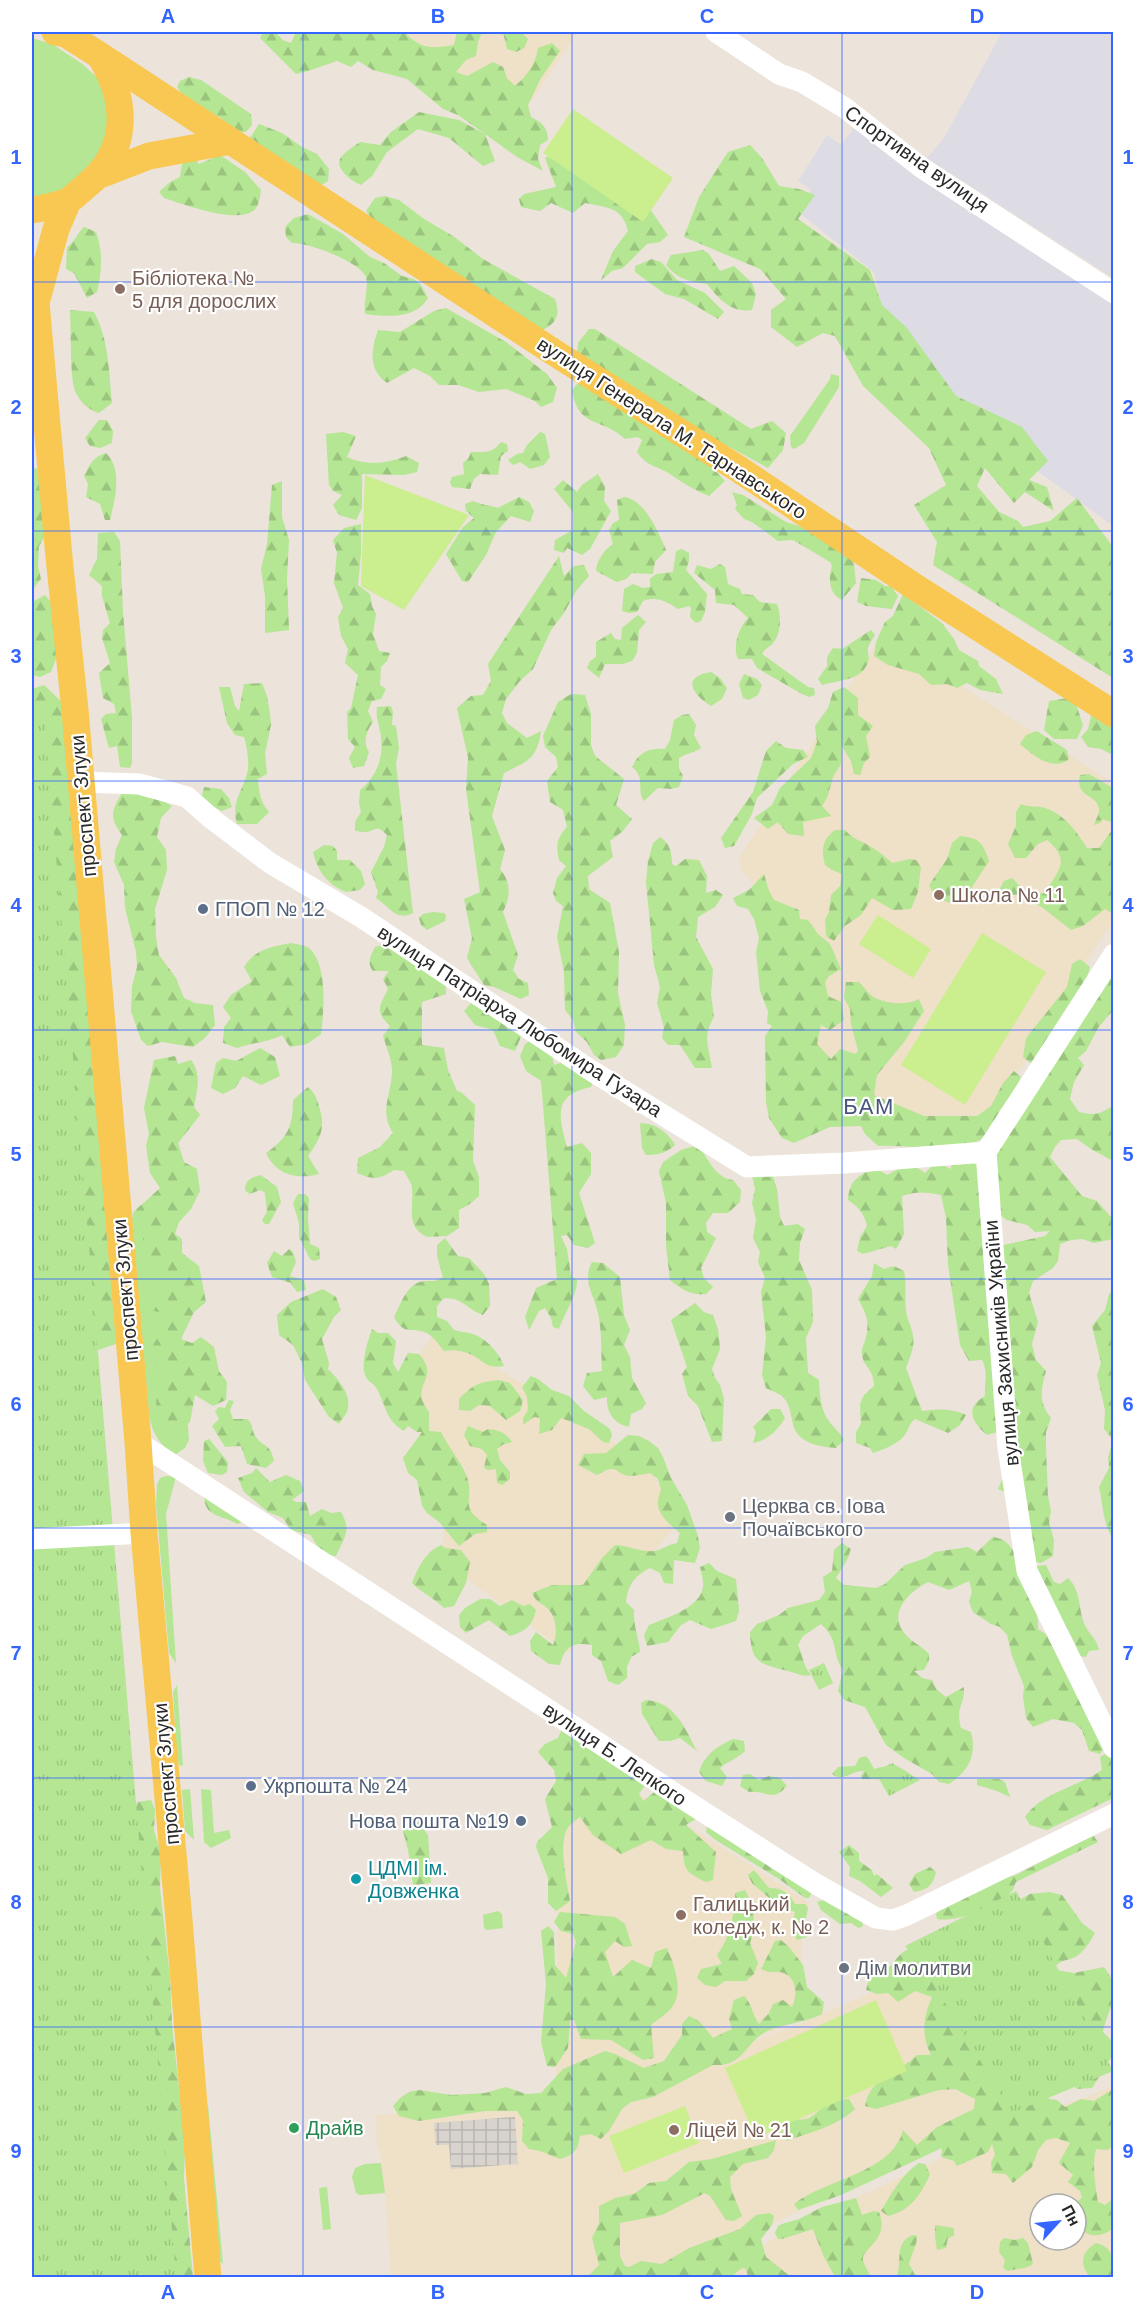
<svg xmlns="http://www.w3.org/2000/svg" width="1145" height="2309" font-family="Helvetica,sans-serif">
<defs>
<pattern id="forest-firs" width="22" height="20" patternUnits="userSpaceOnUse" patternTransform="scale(1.5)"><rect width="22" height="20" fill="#b4e693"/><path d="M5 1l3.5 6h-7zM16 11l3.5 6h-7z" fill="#9bc57f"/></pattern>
<pattern id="park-tufts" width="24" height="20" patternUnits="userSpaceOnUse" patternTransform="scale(1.5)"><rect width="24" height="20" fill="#b4e693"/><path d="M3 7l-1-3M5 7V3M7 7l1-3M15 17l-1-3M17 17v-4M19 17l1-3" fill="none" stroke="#9bc57f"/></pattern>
<pattern id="plaza-grid" width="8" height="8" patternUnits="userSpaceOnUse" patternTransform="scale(1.5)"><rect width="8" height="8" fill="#d8d3cd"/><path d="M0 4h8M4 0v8" fill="none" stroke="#b9b5b0"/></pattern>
</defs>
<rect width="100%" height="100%" fill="#ece3da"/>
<path fill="#dddbe4" d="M1002,32h111v246l-186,-120 17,-20z
M854,128l259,175v223l-78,-57 -144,-122 -17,-75 -77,-61 14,-21 -13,-9 29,-46 14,10z"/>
<path fill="#efe0c8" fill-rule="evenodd" d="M352,32h226l-71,105z
M882,635l231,148v137l-127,205 -172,-1 -12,-190 -61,-64 -2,-12z
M437,1329l216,139 21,60 -105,125 -93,-67 -32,-27 -2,-52 24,-39 -83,-61z
M558,1742l251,161 -8,24 2,65 11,23 -65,26 -193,61z
M925,1970l87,143 -82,35 -271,130 -268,-1 -6,-84 -5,-43 -3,-5 -2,-30 203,-13 48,-13 165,-62z
M1112,2087l1,190h-261l-30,-63 192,-90zM1040,2204h36v36h-36z
M815,2216l29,62h-141z"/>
<path fill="#b4e693" d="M32,38l20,6 29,19 19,17 6,11 2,39 -8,23 -12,16 -35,27 -21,6z
M831,374l8,2v11l-35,56 -10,6 -3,-2 -1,-11 40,-57z
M151,1204l22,18 16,218 -4,8 -10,7c-16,-11 -23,-22 -26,-41l-17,-194 1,-7 7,-8z
M166,1476l10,1 -10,37 10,149 -7,-10 -13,-149 1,-19 3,-7z
M177,1685l6,81 -4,-1 -2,-7 -4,-66z
M190,1789l4,51 -9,-9 -3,-41z
M201,1789l10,1 3,43 15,-3 2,8 -20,10 -7,-6z
M498,1911l4,3 1,14 -16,2 -3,-2 -1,-13z
M208,2105l15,159 -4,-4 -12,-154z
M381,2163l4,30 -25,2 -4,-2 -4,-16 3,-9 10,-4z
M327,2187l4,42 -8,1 -4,-42z"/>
<path fill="url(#forest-firs)" d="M263,32h12l8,8 8,3 5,-11h108c17,17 27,17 50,13l3,-13h25l-4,10 -2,14 -10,4 -10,12 11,4 26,-14 10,5 4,11 8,8c12,-10 21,-23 23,-38l14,-5 8,8 -19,27 -13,27 3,12c12,6 16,10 17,23l-8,5 -2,14 5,12 -26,-14 -32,-23 10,27 -12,5 -34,-28 -31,-9 -31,23 -15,24 -11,9c-7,-3 -11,-6 -16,-11 -15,-16 2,-22 15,-32l20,3 11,-13 28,-20 40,8 26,14 -27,-19 -15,-6 -36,-30 -34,-9 -15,-9 -7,6 -14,-6 -29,10 -12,3 -36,-36z
M503,32h18l7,7 -4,9 -8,4 -9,-3z
M189,77l12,3 50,34 1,11 -6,7h-10l-15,-14 -35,-18 -9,-13 3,-6z
M259,124l23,9 20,14 15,7 12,15 -1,12 -11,7 -67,-50z
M750,145l12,13 17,28 20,3 16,6 -17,24 72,51 12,35 25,23 49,68 66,31 26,34 -19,19 18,7 7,24 -29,-19 -11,11 -29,-35 -8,18 22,26 19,9 5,6 27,-6 27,-23 36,49v131l-180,-113 4,-23 -23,-37 32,-20 -17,-37 -66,-62 -28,-50 -12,-3 -26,14 -26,-20v-17l15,-11 -26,-30 -76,-32 15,-40 29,-45z
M561,150l84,52 23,33 -8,7 -13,2 -24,24 -11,3 -11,9 12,-29 15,-20c-6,-25 -21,-23 -43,-28l-12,10 -22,-10 -11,8 -19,-4 -2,-8 5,-5 32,-7 -11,-29z
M220,155l25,17 16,18c-1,7 -2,17 -8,21 -18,13 -70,-7 -89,-13l-5,-6 11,-10 10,-5 3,-20 10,-1 6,8z
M385,196l14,4 25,19 29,17 30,23 72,40c6,16 1,26 -15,32l-158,-99 -16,-21 9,-13z
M308,214l35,20 27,23 14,6 18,13 12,3 7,6 7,13c-12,21 -41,19 -63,16 -2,-12 4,-25 1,-37 -6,-15 -58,-35 -74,-34l-6,-6 -1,-10 9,-9z
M84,227l12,5c7,20 6,40 1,60l-10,6 -13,-25 -8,-4 1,-22c8,-5 10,-14 17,-20z
M703,250l6,4 11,17 14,-5 18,17 4,11 -4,16c-21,3 -33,-11 -45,-26 -17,-2 -30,-5 -41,-19l5,-10z
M652,259l9,3 16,18 28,13 19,19 -6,7 -34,-20 -19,-5 -30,-22v-6z
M446,308l60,34 41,32 10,14 -4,14 -12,5 -6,-6 -29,-12 -27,3 -21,-7h-19l-9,-9 -16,-8 -27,15c-19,-13 -16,-33 -9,-53l22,2 34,-21z
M70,310l24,2c15,28 15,60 18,91l-13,10c-11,-3 -19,-11 -24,-22 -5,-12 -4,-64 -5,-81z
M589,329h6l156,100 21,-8 14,12 -3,17 -15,18 -64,-35 -127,-81 1,-9z
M577,384c29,-1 50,30 73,45 8,6 19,10 28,15 18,9 34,22 47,37l-16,15c-15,-6 -26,-13 -39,-22 -14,-9 -23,-7 -33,-22l5,-12 -4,-3 -13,2c-23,-22 -47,-10 -53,-49z
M99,420h8l6,11 -1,12 -12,5 -10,-2 -5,-8z
M343,432l13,4 -9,21c19,9 39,7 59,-1l13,7 -2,9 -13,3 -42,-1v34l-6,12 -17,-5 -6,-10 9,-10 -9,-4 -4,-6 -3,-51z
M540,432l5,2 5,23 -6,8 -14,4 -10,-7 -7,3 -5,-5 9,-6 6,-1 4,-8z
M501,442l6,2 1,7 -7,5 -3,19 -18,-1 -6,5 -4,10 -18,-2 -2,-5 2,-5 12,-3 -1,-11 5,-4 3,-7c13,0 21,2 30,-10z
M106,453c17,17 9,46 4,67h-5l-5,-16 -14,-7 2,-13 -4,-8c5,-11 10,-20 22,-23z
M32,468h4l4,5 6,61 -7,12 -1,20 3,13 -8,10z
M598,474l7,13 -1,14 7,10 -21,38 -8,6 -15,-7 -3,5 -10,-3 1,-10 18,-10v-18l-19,-23 9,-9 14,12 5,-7z
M282,481v36l7,23 -2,39 2,51 -24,3v-37l-4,-27 6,-25 5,-59z
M732,492l11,3 43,27 13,4 54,30 3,27 -14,17c-13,-6 -14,-21 -10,-34l-2,-4 -37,-22 -15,1 -26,-19 -8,-3 -9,-10 2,-4z
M519,497l10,5 5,9 -4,11 -19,-6 -15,16 -10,23 -18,27 -6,-1 -16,-27 17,-27 11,-9 -8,-7 -1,-7 8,-3c9,4 16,4 25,7z
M624,497c21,3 34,34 42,53l-11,12 -2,12 -21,-1 -6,6 -9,3 -21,-11c0,-10 9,-22 17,-27l-4,-14 4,-7 6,-3 -2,-20z
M361,524v30l-3,31 12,9 2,12 4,8 -3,20 6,17 11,2 -3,8 -6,6 -1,18 6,4 -5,10 -9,2 -4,10 5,11c-6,8 -11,21 -4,30l-5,14 -11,2 -4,-10 6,-11 -7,-8 -1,-27 4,-4 7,-33 -13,-12 3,-14 -7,-13 -3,-19 5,-9 -9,-25 3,-30 -4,-13 11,-12z
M114,532l6,9 3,71 9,106v45l-2,5 -10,-1 -3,-21 -8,2 -8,-29 5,-5 10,-1 -2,-9 -11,-6 -4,-25 11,-10 -8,-25 1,-8 7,-7 -8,-27v-10l-13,-11 8,-16 1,-26z
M682,549l7,4v8l-3,9 21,24 -2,18 -4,9 -5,2 -6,-6 1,-9 -2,-2 -11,3c-11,-8 -22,-13 -35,-8l-6,11 -8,1 -7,-2 2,-22 9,-5 10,4 7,-1v-8l6,-5 17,-2 3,-21z
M559,556l5,20 10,-10 10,-1 5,11 -13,15 -12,22 -13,17 -18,39 -13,12 -14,18 -4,14 5,10 20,15 14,-7c-4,29 -14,30 -37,42l-12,43 13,34 -5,19c11,13 11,27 3,43l15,43 -5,15 6,9 9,4 1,12 -8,4 -27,-12 -10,-2 -17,-27 5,-20 -8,-39 16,-7 -14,-103 2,-31 -11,-50 14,-12 12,-1 8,-14 -3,-17z
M720,564l5,3 3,17 12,5 2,5 11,1 7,7 17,2c4,11 5,29 -4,39 -4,5 -8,5 -11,11l46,33 6,1 1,7 -6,2 -7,-3 -45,-26 -5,-9h-14c-6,-12 1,-32 10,-41l-14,-13 -18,-2 -1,-13 -21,-17 3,-8 14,4z
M861,578l15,2 9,6h6l7,10 -6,13 -26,-3 -9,-4z
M903,594l39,29 12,16 5,11 19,11 1,5 17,13 7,15 -23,-4 -13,-7 -10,5 -10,-4 -16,1 -12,-11 -31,-9 -14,-9 2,-14 9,-20 8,-6z
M45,595l10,12 2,49 -6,16 -11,5 -8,-2v-73z
M638,615l8,7 -7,8 -2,23 -5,8 -9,3h-18l-6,14 -12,-10 3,-7 6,-4v-15l15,-9 4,6 6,1 1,-12z
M871,630l4,5c-2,3 -6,9 -7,13 -1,5 2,9 0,14 -6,19 -30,18 -46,23l-4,-6 9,-13v-9l6,-9 9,1z
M711,672l9,6 7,10 -5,11 -11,7c-18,-11 -31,-29 0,-34z
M744,674l13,5 5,6 -4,10 -9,5 -6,-2 -4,-14z
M262,683l5,13 3,18 1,11 -6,29 2,20 -9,5c1,13 2,23 11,33l-12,12h-20c-6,-22 4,-30 10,-50 3,-10 0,-27 -3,-37l-9,-2 -8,-12 -8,-36h11l5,19 4,5 5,-27z
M44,685l20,19 52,640 -18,6 -66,3v-664z
M844,687l14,11v17l15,11 -7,10 4,21 -6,6 -4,12 -6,-1 -3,-13 -10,-16v19l-8,13 -6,21 -5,8 9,10 -28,6 1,14 -16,-2 -10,-12 -10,7 -14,-11 18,-13 8,-17 31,-30 6,-16 -2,-16 13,-18 5,-16z
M571,694l14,1 6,19v31l4,11 29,23 -8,26 16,14 -9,12 -13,10 3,16 -25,19 1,13 21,14 9,49 -1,41 7,32 -1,20 -8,12 -15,3 -7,-5 -7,-13 -11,-10 -3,-12 -8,-10 -1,-37 -7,-36 6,-31 -7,-5 -3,-8 4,-15 9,-12 -7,-6c-3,-15 -3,-21 8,-33l-4,-17 -13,-8 -3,-21 11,-14 -2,-10 -11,-10 -2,-11 15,-34z
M1068,698l8,6 7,21 -6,14h-23l-10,-9 5,-29z
M391,706l2,6 -1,13 4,1 3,22 -3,16 17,149c-17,9 -23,-6 -37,-15l2,-6 -7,-20 13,-25 3,-12c-12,-12 -10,-4 -22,-3 -3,1 -7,-1 -10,-2v-8l6,-10 -2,-9 1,-13c21,-17 25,-40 19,-64 -2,-8 -3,-11 -2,-19z
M689,714l7,11 -2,10 7,13c-9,6 -15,5 -22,10v10l4,8 -4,11 -8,2 -13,-1 -14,13c-8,-11 2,-24 -12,-34 7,-15 17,-19 33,-18l5,-9 4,-20 8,-5z
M1091,716l11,1 11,9v29l-12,-6 -13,-2 -7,-10 7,-8z
M1037,731l30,19 2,9c-16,13 -35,-3 -49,-15l6,-9z
M776,741l10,7 17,2 5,7 -15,7 -36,34 -5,16 -18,32 -9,2 -4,-10 32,-46 13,-41z
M1089,774l24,14v126l-8,-5 -22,17 -12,4 -28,-22 -21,-12 -24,-4 6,-11 8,-3c10,11 17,16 33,15 13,-23 27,-32 2,-53l-9,4 -12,14h-11l-7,-14 8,-18v-14l5,-8c9,4 16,1 24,4 19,6 32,24 42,40h12l13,-18 -1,-8 -8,-3 -3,4 -6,2c1,-4 5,-10 5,-14 1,-17 -25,-12 -19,-36z
M125,787l29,9 18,10 -11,12 -4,19 9,13 1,20 -12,39 1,28 3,18 17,23 8,20 11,5 18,2 2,20 -10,13 -12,9 -31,-5 -14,4 -7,-6 -10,-29 1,-25 5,-19 -1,-15 -11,-44 -1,-23 -10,-23 2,-13 6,-14c-16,-22 -8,-26 3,-48z
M204,787l17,2 8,9 3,9 -10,4 -21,-11z
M835,830h10c8,10 18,11 28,18 7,4 13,10 19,15l18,-4 6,1 5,7 -3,25 -7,17 -18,1 -21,-12 -11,17 -16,11 -11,15 -8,-5 -1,-16 4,-8 2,-17 9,-9 2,-12 -10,-4 -7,-5c-4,-16 -3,-25 10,-35z
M960,836c20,2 23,7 29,25l-28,43c-16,-2 -25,-3 -32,-19l18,-26 5,-16z
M660,837c10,6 12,16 12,27l4,2 9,-7 14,1 8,16 -1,17 10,-3 7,5 -8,12 -17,10 -2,20 17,32 -2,25 3,23c-12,20 -5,30 -2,51h-17l-15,-23h-12l-6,-7 2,-11 -7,-24 3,-16 -6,-22 -8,-83 2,-21 5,-18z
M324,845l9,1 4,5v9h13l11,11 4,13 -5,6 -14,2c-19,-8 -28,-20 -33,-40z
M764,874l5,17 5,9 25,10 1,9 8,1 10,14 12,10 11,25 -12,7 -4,6 3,14 13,6 3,18 -14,10 -9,-5 -4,19 14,15 9,-10 16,5 2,-4 -7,-26 -1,-15 -6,-11 2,-16h13c4,4 8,10 13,14 12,8 34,10 47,3l5,12 -20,31 -27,33 -3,20 50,21h53l14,-10 12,-23 11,-12 7,6c-6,16 -14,22 -22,35 -4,6 -4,14 -10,21 -22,24 -82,11 -111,13l-13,-12 -4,-8 -31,1 -36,16 -12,-5 -13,-20 -3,-16 -1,-66 7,-10 -5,-3 1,-12 -8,-20 -4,-39 3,-14 -5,-19 -6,-10 -11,-3 -4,-8 16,-8z
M433,912l11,1 2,2 -1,6 -18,9 -6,-5 -2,-7 4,-4z
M291,943c5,1 13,2 18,5 19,17 15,63 12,86l-14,10 -17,3 -8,-12c-14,7 -30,8 -45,13l-14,-5 1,-16 7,-9 -8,-11 8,-12 21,-14 -8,-14c11,-18 27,-20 47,-24z
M384,944l61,32 1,18 -24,8v43l22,3 4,22 9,21 4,1 14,13 -2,56 6,16v19l-9,8 -11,6v18l-12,8 -20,1c-22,-11 -13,-28 -15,-48 0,-6 -5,-12 -8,-18l-10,-1c-16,10 -20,10 -37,3l1,-15 22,-11 13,-14c-14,-23 -2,-36 -1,-60 1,-11 -6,-26 -9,-37l7,-10c-16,-15 -10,-21 -2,-37l-5,-10 6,-8h-16c-7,-8 -2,-16 2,-24z
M1113,950v60l-15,18 -12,23 -8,7 6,7 -10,17 -4,17 9,13c16,4 21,2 34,-6v55l-22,-12 -14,-10 -16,1 -6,7 -5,10 32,39 15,5 13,15h3v23l-19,4 -12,-4 -11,1 -11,4 -2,17 -5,7 -20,13 -4,12 9,29 -6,22 4,16 10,11c-5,18 -8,31 5,47l-5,14v17l2,47 3,15 -2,12 5,17 -1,16 -12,7 -9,-2 -25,-68 -9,-4 4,-9 14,-5 -18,-43 -11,3c-15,-13 -23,-27 -2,-39 -1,-15 4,-22 -3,-36l-13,1 -9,-16 -12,-80 -2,-47 -5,-23c-15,-3 -24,-4 -39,1l2,38 -8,15 -5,-3 -28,8 -6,-3 3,-14 7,-11c-2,-11 -9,-20 -19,-26 1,-19 11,-27 29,-31l10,6 23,-12 15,10 11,-11 15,7 1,-7 17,-3 14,11 16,76 46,-10 5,-5 -15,1 -8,-7 -20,-5 -13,-9v-61l39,-85 -10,-8 3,-19 41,-51 5,-23 8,-5 10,8 -5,18z
M472,1002l52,28 -9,21 -15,-5 -7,-16 -18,-5 -11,-14z
M531,1040l21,13 2,12 9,-3 34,10 -6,15c-39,8 -32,30 -24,60l15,-4 9,10v21l-12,19 16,50 -7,5 -14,-3 -7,-10 -6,1 6,13 4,27 6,4c1,13 -13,35 -18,49l-6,-2 -2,-9 -6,-10 -6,3 -10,19 -4,-13 11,-29 21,-9 -16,-198 -15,-10 -6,-15 5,-12z
M260,1048l15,9 5,19 -19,9 -18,-9 -8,12 -12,6 -12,-6 5,-25 7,-5 13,3z
M175,1056l3,8 13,-4c11,15 6,30 3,47l6,8 -22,28 6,19 13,7 3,22 -9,18 -12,13 -4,12 7,5v14l17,13 7,36 -12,10 -13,27 11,4 9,-6 13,10 5,24 8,11 -1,18 -13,6 -18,-11 -5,27 -17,14 -9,-4 5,-16h-9c-10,-21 1,-22 13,-38l-6,-6 -10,-3c-12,-23 -1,-28 13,-46l-3,-9 -13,-3 -5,-4 2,-13 16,3 -3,-26 -9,5 -10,-10 -3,-41 -6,-15 24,-22 -10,-15 -4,-28 3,-11 -5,-26 10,-48z
M308,1087c6,5 8,9 10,16 8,24 4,33 -10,53l11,18c-22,6 -43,1 -53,-21 22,-15 27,-27 27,-53z
M640,1123c15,0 28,9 35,22 -9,8 -17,10 -29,10l-4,-7z
M698,1145c10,13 17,33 35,35l8,10 -1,12 -12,11h-15l-7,10 1,9 9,6 -15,30 3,10 9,9 -7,7c-15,2 -25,-5 -36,-14l-4,-34v-43l-7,-32 4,-9 18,-12z
M769,1164l8,25 3,28 4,9 14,-2 7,5 -5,14 -1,17 13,30 1,32 -7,16 2,35 11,7c1,15 1,27 9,40 5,7 11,11 16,20l-8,8c-12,-1 -31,-3 -39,-15 -7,-10 -4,-25 -14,-36 -4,-4 -12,-6 -17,-9l-4,-13 4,-38 -5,-45 4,-14 -7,-16 2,-10 -7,-14 3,-19 -4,-16 3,-14 -4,-18z
M261,1175l16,12 4,15 -12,22h-4l-3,-4 5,-8 -2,-19 -4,-3 -12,4 -4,-4c0,-10 7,-13 16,-15z
M298,1194h7l4,4 -1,20 2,26 9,4 1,11 -6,2 -4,-2 -11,-22v-14l-6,-20z
M445,1238l13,18 11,2 15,16 5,10 1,22 -7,9c-17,-6 -19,-17 -39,-17l-7,8v11l10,4 7,9c6,2 13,2 19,4 13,4 27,20 31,32 -21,4 -22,-10 -40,-14 -7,-2 -14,-2 -20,-1 -5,-6 -10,-14 -17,-18 -16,-7 -22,4 -33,-16 7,-13 13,-35 31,-36 8,0 10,1 18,-4l-6,-21v-11z
M289,1249l4,3 3,10 -6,14 14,4 2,10 -9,2 -6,-9 -19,-6 -5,-14 7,-12 8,5z
M592,1262l11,1 17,14 4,38 6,15 -6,15 6,12 2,21 14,25 -4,6 -11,5 -2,13c-15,-3 -23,-15 -22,-30l-13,3 -11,-14 4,-13 15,-2c-1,-19 0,-40 -4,-58 -4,-18 -16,-32 -6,-51z
M874,1263l10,6 10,-3 10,5c3,15 0,24 2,38 0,10 6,17 7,27 2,11 -3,21 -7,32l16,43c17,-2 29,-3 44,4l-6,10 -12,8 -33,-14c-7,6 -6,11 -11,17 -6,8 -22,14 -31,17l-3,-5 -14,-5v-11l5,-8 -1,-20 4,-9 10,-9c0,-17 -10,-18 -12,-31 -1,-5 1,-9 3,-14 5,-18 2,-27 -7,-42l14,-23z
M323,1289l13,8 5,13 -7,7 -12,22 7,24 -1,6c10,10 25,26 19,43 -1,3 -6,8 -8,12l-10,-7 -24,-37 -3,-17 -9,-18 -14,-10 -2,-20 14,-13z
M1113,1289l1,151h-1l-9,-11 1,-19 -8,-35 4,-12 -9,-37 13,-16 4,-16z
M695,1303l9,9 9,3 5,14 2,20 -8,20 3,9 5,7 4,14 -2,42 -10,1 -14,-36 -10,-10 -6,-22 5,-7 -16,-47z
M372,1329l6,4h10l8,8 -3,22 5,9 10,-19 11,1c23,26 -12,30 10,58v19l12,1c7,15 20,29 26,45 8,23 -10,30 20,48v7l-12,2 -16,12 -20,-24 -12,-9 -5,-7 -5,-26 -9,-7 -5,-15 19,-26h-5l-9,-6 -4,5c-18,-10 -18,-25 -27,-42 -4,-7 -12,-8 -13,-18 -2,-10 4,-32 8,-42z
M531,1376l7,3 14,11 17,6 15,15 26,18 2,6 -3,8 -6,-1 -14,-13 -28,-11 -9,12 -13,4 1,-16 -6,-1 -11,8v-7l5,-8 -1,-13 -5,-10z
M499,1380l11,3 13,17 -3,11 -14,9 -16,-14 -11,-1 -9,6 -11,-1v-11c15,-15 20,-17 40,-19z
M229,1400l5,1 -4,9 3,9h14c7,5 4,12 9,18 8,12 14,5 18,24l-8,7 -19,-4 -6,-18 -16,1 -13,-21 7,-7 -4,-8 4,-4 6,1z
M771,1409h9l5,9c-8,13 -17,22 -32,25l3,-11 -3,-5z
M468,1426l15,6 5,-3c10,1 19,4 24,13l-10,3 -5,4 3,11 10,12v7l-8,6 -5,-2 -1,-14 -9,1 -3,-3 3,-12 -5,-6 -12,-3 -6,-11z
M628,1435l11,1 10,5 9,7 5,9 8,21 16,27 11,31 2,12 -5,15 -21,-3 -1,24 -9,-1 -4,-10 -10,-5c-15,7 -23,18 -24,34l8,8c-1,16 5,27 6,42l-9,5 -4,10v11l-9,7 -10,-4 -7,-20 -9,-6v-10c-19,-3 -27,1 -32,20l-11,-1 -18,-13 -1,-10 6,-9 17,13c5,-12 4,-29 -7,-38 -8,-6 -9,-4 -14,-14l20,-8h31l19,-27 13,-13c13,0 26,8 39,6 8,-1 12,-6 23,-8l3,-10c-15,-13 -28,-22 -19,-43l-3,-11 -8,-6c-7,1 -15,3 -21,3 -15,-2 -10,-14 -32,-1l-19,-10 6,-11 22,-1z
M209,1439l19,23 -1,10 -5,3 -14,-2 -5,-12 1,-20z
M1111,1447l3,2 -1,89c-10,-12 -10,-35 -14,-51l10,-19 -1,-10z
M256,1468l14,14 16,-7 14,6 4,10 -12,9 4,2h10l4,14 12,-7 9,4 10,-1c11,19 3,26 -5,44 -14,0 -20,-11 -25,-21l-20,-5 -8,-12 -15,-6 -24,-20 -6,-14 14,-5z
M204,1495l38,27 -5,2c-16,-10 -33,-6 -33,-29z
M993,1537c5,1 9,2 13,5 16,14 34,67 32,87l15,10 53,106 -6,9 -11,-3 -7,-21 -8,-7 -21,-4 -20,8 -7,-9 -3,-21 1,-11 -12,-30 -5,-21 -7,-8 -9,-3 -18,-12 -4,-10 3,-10 -3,-11 -20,9 -21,-8c-19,10 -42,31 -22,53 7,8 16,11 23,19v7l-5,9 -10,1 8,7 10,2 5,10 9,7 18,-10c1,18 -9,20 -3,41l10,4c6,23 -2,39 -22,52l-10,-2 -7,-8 -28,-16 -18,-13 -21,-38 -21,-7 -6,-9 5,-21c-12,-17 -3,-29 -22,-46l-18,12 -5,9c5,11 5,21 13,30 -11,2 -13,-2 -23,-4 -27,-7 -37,-7 -38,-39l7,-8 22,-9 9,-7 31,-8 6,-8 -2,-15 9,-6 2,-21 8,-7 9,6 -4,11 -11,18 8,7 32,3 9,-4 20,-19 21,-7 9,-6 33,-5 9,5z
M441,1545l4,3 16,2 9,12 -4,21 -12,23 -10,2c-10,-10 -22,-15 -32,-25 6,-15 13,-31 29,-38z
M709,1563l8,8 19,8 3,32 -3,10 -25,8 -21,-9 -9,5 -13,17 -21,4 -3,-11 5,-10c17,-7 51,-17 54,-38 1,-7 -2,-14 -3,-20z
M1046,1565l8,17 6,2 8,-6c15,14 9,35 19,51 5,8 10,11 12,21l-10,1 -3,6 -6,-1c-9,-25 -24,-45 -36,-68 -4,-7 -4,-15 -8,-22z
M480,1599h10l10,7 12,-6 11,6 7,-2 6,6c-3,15 -11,22 -26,26l-21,-16 -23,13 -6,-6 -1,-12 6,-7z
M646,1700c29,2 39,28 51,51l-17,-13 -10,3h-11l-17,-27 -1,-11z
M564,1724l82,60 -7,10 4,7 18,-14 35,32 -10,6 30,27 -3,28 -7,2c-18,-9 -22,-10 -23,-31l-17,-2 -15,-9 -30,14 -28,-19 -13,-18c-4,3 -8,6 -11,9 -12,14 -2,58 1,75l-14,10 -8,-8v-25l-12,-31 1,-5 15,-15 -7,-28 11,-18 -2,-11 -16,-18 7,-8 13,-6z
M733,1739l11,2 1,10c-8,8 -17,10 -25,17l7,9 -5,9 -16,-5 -7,-9c5,-17 18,-26 34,-33z
M1107,1753l6,5v40l-66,32 -17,-5 -5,-8c17,-25 53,-30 77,-47l-2,-13z
M865,1756l3,2 6,11c17,-5 30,-4 41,11l-53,-1 -1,-3 3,-5c-13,-1 -20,12 -32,3l6,-7 17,-1 4,-8z
M750,1774l9,6 10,-4 11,2 7,8c-15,17 -20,4 -38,6l-9,-6 3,-11z
M977,1779h22l6,3 5,15 -13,-6 -20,-6z
M151,1800l4,10 -1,21 7,21 -1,36 10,89 2,47 13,119 -1,36 9,98h-50l-11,-456 5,-19z
M404,1817l8,8 5,-5 11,15 3,48 -18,2 -5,-35 -6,-23z
M708,1821l106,68 -5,9h-4l-26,-19 -65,-40 -8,-7z
M1093,1835l5,7 -82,40c-2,3 -2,7 -4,9 -11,15 -57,32 -75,28l-1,-5 5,-7 56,-27 19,-5z
M849,1845l10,8v8l13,9 2,6 3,-2 16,14 -12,9 -21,-16 -11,-5 1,-9 -11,-15z
M930,1867l6,5c-3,13 -8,18 -22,20l-5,-8 6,-10z
M754,1870l15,18c13,0 20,4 26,16h10l3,4 -2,11 1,18 -10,3 -5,-11 3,-17 -10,-4 -10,4 -7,-15 -16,-14 -4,-8z
M745,1890c9,16 12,37 5,53l8,20 -4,11 -8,7h-21l-9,6 -11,-2 -8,-7 4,-9 21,-5 -5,-9c14,-18 17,-40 18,-62z
M1049,1892l13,3 20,28 13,10c-5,9 -11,19 -20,24 -7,4 -12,2 -18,8l-14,-5 -14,-25 6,-10 -9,-1 -7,-24 11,-6z
M834,1897l26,15 3,14 -4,2 -8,-5 -11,1 -19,-14 -4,-8z
M560,1912l55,5 10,7 7,22 -8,1 -9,-6 -10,11 8,25 19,-17 19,8 4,-16 12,-4c7,16 17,43 5,59 -5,7 -15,13 -21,18l3,33 -11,2 -32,-20 -30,-1 -7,-19h-4l-2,28 -13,19 -8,-1 -6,-24 5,-58 -5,-53 7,-5 6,6 1,33 11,13 10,-36 -3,-8 -12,-3 -7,-9z
M781,1940l8,7 14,18 4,22 17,15 -2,12c-17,9 -37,9 -55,17 -22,11 -23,36 -54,34l-60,32 -22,5 -9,7 -13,22 -8,8 -10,-5 -11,2c-2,14 -6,19 -20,23l-20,-8 -11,-2 -7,-8 1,-21 -6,-9h-32l-66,10 -20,-5 -6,-10 7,-8 9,-6 10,-2 33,5 33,-2 21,-6 20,7 15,-1 22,-24 42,-18 10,3 29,14 20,-7 18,-26v-11l7,-8 10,5 14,17 19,-9 -3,-10 5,-19 10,-4c8,8 8,18 15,28l10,-11 4,-9 10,-4 9,7c6,-12 5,-33 -13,-35 -8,0 -10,1 -18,-3l14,-28z
M911,1948l137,140 1,11 8,1 8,7 16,-8 13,2 19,-12v57l-6,4 -11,-1c-4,16 -1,36 2,53l7,3 8,-6v30c-15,9 -24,9 -37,-4v-21h-3l9,-6 -2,-7 -12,-9 5,-7 -14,-12 11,-20 -14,-5 -10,2 -8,10 -6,17 -19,16 -7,-9 -14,-1 -1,-11 4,-7 -3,-11 -4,8 -31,14 -3,-5 -13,-4 1,-9 -101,47 -43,15 -4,-6c31,-25 99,-31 109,-74l14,15 20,-18 37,-18 1,-10 -20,-10 -16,1 -63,19 -11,-3c5,-30 34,-33 52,-51h14c-10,-20 -8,-37 1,-58l-17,-6 -17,11 -10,-9 -11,1 -11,-4 3,-11c9,-4 18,-8 24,-16 7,-8 8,-11 18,-15z
M1104,1967c21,28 4,38 -1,65l10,10 -1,14 -20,32 -15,1 -3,-3 -18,-116 18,3z
M849,2099l6,10c-19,18 -45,23 -68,32l-6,-9c10,-18 14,-9 28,-14 8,-4 13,-11 18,-17z
M776,2140l-2,10 -6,8 -25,6 -13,13 1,12 11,27 -8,5 -8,-1 -16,-24 -5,-3 -43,22 -42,8v33l5,10 4,1 12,-6 21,3 27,-16 51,-19 16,-14 14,-2 4,3 -2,9 -11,14 5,18 25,20h-43l-2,-8 -4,-1 -11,9h-144l12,-12 -7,-27 7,-15v-17l16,-8 19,-4 15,-11 17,-2 23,-19 23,-3z
M919,2163l6,1 5,10c-9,21 -20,37 -42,42l-7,-5c10,-17 21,-37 38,-48z
M856,2198l6,17 12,-4 5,1c11,29 -17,35 -16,48 1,5 6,13 8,17h-36l-12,-22 -10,-26 -31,10h-4l-3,-6 3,-7 4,-2 17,-5 23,-12z
M935,2225l19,3v8l-6,2 -2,10 -9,2 -2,-13z
M913,2235l4,1c1,6 -6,20 -8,28l6,11 7,2h-25c5,-14 -3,-36 16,-42z
M1004,2238l11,2 8,-2 5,5 5,21c-8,6 -16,4 -25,7l-5,-3 2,-8 -6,-8 1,-10z
M1096,2243c18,4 18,19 17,34h-23c-11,-13 -9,-25 6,-34z"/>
<path fill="url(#park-tufts)" d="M44,713l132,1564 -144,1v-1564z
M824,1663l9,20 -14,7 -10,-20z
M892,1763l28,17 -31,16 -14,-24z
M1016,1891l97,180 -101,42 -87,-143 -20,-24z"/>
<path fill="#cbee8e" d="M573,109l100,69 -30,44 -100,-69z
M365,475l104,40 -65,95 -43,-24z
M878,915l53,34 -18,29 -54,-34z
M982,933l64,39 -81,133 -64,-40z
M876,2000l31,71 -151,67 -31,-70z
M685,2106l14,37 -75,30 -15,-37z"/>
<path fill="url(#plaza-grid)" d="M515,2117l3,47 -67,5 -2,-24h-13l-2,-22z"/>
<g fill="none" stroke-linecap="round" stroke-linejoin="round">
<path stroke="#fff" stroke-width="21" d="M716,32l63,42 23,8 43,26 77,60 192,125
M80,782l59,2 48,13 25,22 58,44 91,54 231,154 155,96 97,-4 142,-11
M1114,954l-128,198 22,296 19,123 87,177
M138,1442l408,266 131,87 139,89 60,34 17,2 14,-5 207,-101
M32,1539l112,-6"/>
<path stroke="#f8c853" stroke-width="27" d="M55,32l11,2 33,21 459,300 179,113 178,119 199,127
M100,175l49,-19 82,-15
M32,210c11,-2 25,-4 36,-9 6,-4 12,-10 18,-15 44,-35 42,-85 14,-130
M32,290l4,13 23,254 16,153 63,732 6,91 35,387 29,358
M36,303l20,-74 12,-28"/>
</g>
<path fill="none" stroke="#3466ff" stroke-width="1.5" stroke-opacity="0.55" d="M303,32v2246M572,32v2246M842,32v2246M32,282h1082M32,531h1082M32,781h1082M32,1030h1082M32,1279h1082M32,1528h1082M32,1778h1082M32,2027h1082"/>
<g fill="#8d6e63" stroke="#fff" stroke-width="2">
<circle cx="120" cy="289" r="6"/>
<circle cx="939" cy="895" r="6"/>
<circle cx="681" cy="1915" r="6"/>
<circle cx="674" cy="2130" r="6"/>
</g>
<g fill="#5c6f8a" stroke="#fff" stroke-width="2">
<circle cx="203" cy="909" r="6"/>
<circle cx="251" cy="1786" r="6"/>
<circle cx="521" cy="1821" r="6"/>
</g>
<g fill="#6b7280" stroke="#fff" stroke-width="2">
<circle cx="730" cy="1517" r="6"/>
<circle cx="844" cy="1968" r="6"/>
</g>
<circle fill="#0f9aa8" stroke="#fff" stroke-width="2" cx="356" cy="1879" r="6"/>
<circle fill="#2e9e5b" stroke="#fff" stroke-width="2" cx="294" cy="2128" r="6"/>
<g text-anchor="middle" stroke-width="4.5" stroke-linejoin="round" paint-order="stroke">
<g font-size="20" fill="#292929" stroke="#fff">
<text transform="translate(917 159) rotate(35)" y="7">Спортивна вулиця</text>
<text transform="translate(672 428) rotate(33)" y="7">вулиця Генерала М. Тарнавського</text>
<text transform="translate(83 806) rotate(-95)" y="7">проспект Злуки</text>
<text transform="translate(520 1021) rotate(33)" y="7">вулиця Патріарха Любомира Гузара</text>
<text transform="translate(125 1290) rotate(-95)" y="7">проспект Злуки</text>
<text transform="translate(1001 1343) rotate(-95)" y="7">вулиця Захисників України</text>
<text transform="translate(615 1754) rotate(34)" y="7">вулиця Б. Лепкого</text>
<text transform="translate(166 1774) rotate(-95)" y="7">проспект Злуки</text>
</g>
<g font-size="20" fill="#785e54" stroke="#fff" text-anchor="start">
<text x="132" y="285">Бібліотека №<tspan x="132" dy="23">5 для дорослих</tspan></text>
<text x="951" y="902">Школа № 11</text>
<text x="693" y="1911">Галицький<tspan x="693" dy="23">коледж, к. № 2</tspan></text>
<text x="686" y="2137">Ліцей № 21</text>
</g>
<g font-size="20" fill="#4e5e75" stroke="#fff" text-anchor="start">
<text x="215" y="916">ГПОП № 12</text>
<text x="263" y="1793">Укрпошта № 24</text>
<text x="509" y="1828" text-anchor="end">Нова пошта №19</text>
</g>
<g font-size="20" fill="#5b616d" stroke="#fff" text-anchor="start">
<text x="742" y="1513">Церква св. Іова<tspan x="742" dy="23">Почаївського</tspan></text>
<text x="856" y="1975">Дім молитви</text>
</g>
<g font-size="20" fill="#0d838f" stroke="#fff" text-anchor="start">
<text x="368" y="1875">ЦДМІ ім.<tspan x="368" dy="23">Довженка</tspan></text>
</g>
<g font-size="20" fill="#27864d" stroke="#fff" text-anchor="start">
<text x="306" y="2135">Драйв</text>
</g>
<g font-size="22" letter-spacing="1.5" fill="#47547c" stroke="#fff">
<text x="869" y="1114">БАМ</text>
</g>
</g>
<rect width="1145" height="2309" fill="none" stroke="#ffffff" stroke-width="66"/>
<g transform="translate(1058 2222) rotate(63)"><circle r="28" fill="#ffffff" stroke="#a9a9a9" stroke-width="1.5"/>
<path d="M0-4.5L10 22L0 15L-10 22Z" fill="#3466ff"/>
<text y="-9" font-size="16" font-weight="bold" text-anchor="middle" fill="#292929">Пн</text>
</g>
<rect x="33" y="33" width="1079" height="2243" fill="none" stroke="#3466ff" stroke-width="2"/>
<g font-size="20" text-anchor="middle" font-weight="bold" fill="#3466ff">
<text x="168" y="23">A</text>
<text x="438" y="23">B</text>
<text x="707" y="23">C</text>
<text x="977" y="23">D</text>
<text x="16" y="164">1</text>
<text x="1128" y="164">1</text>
<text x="16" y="414">2</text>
<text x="1128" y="414">2</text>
<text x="16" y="663">3</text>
<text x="1128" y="663">3</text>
<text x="16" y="912">4</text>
<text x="1128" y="912">4</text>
<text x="16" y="1161">5</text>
<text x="1128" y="1161">5</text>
<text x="16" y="1411">6</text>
<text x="1128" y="1411">6</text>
<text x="16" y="1660">7</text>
<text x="1128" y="1660">7</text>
<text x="16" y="1909">8</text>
<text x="1128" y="1909">8</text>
<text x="16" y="2158">9</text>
<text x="1128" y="2158">9</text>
<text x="168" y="2299">A</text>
<text x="438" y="2299">B</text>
<text x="707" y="2299">C</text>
<text x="977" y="2299">D</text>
</g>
</svg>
